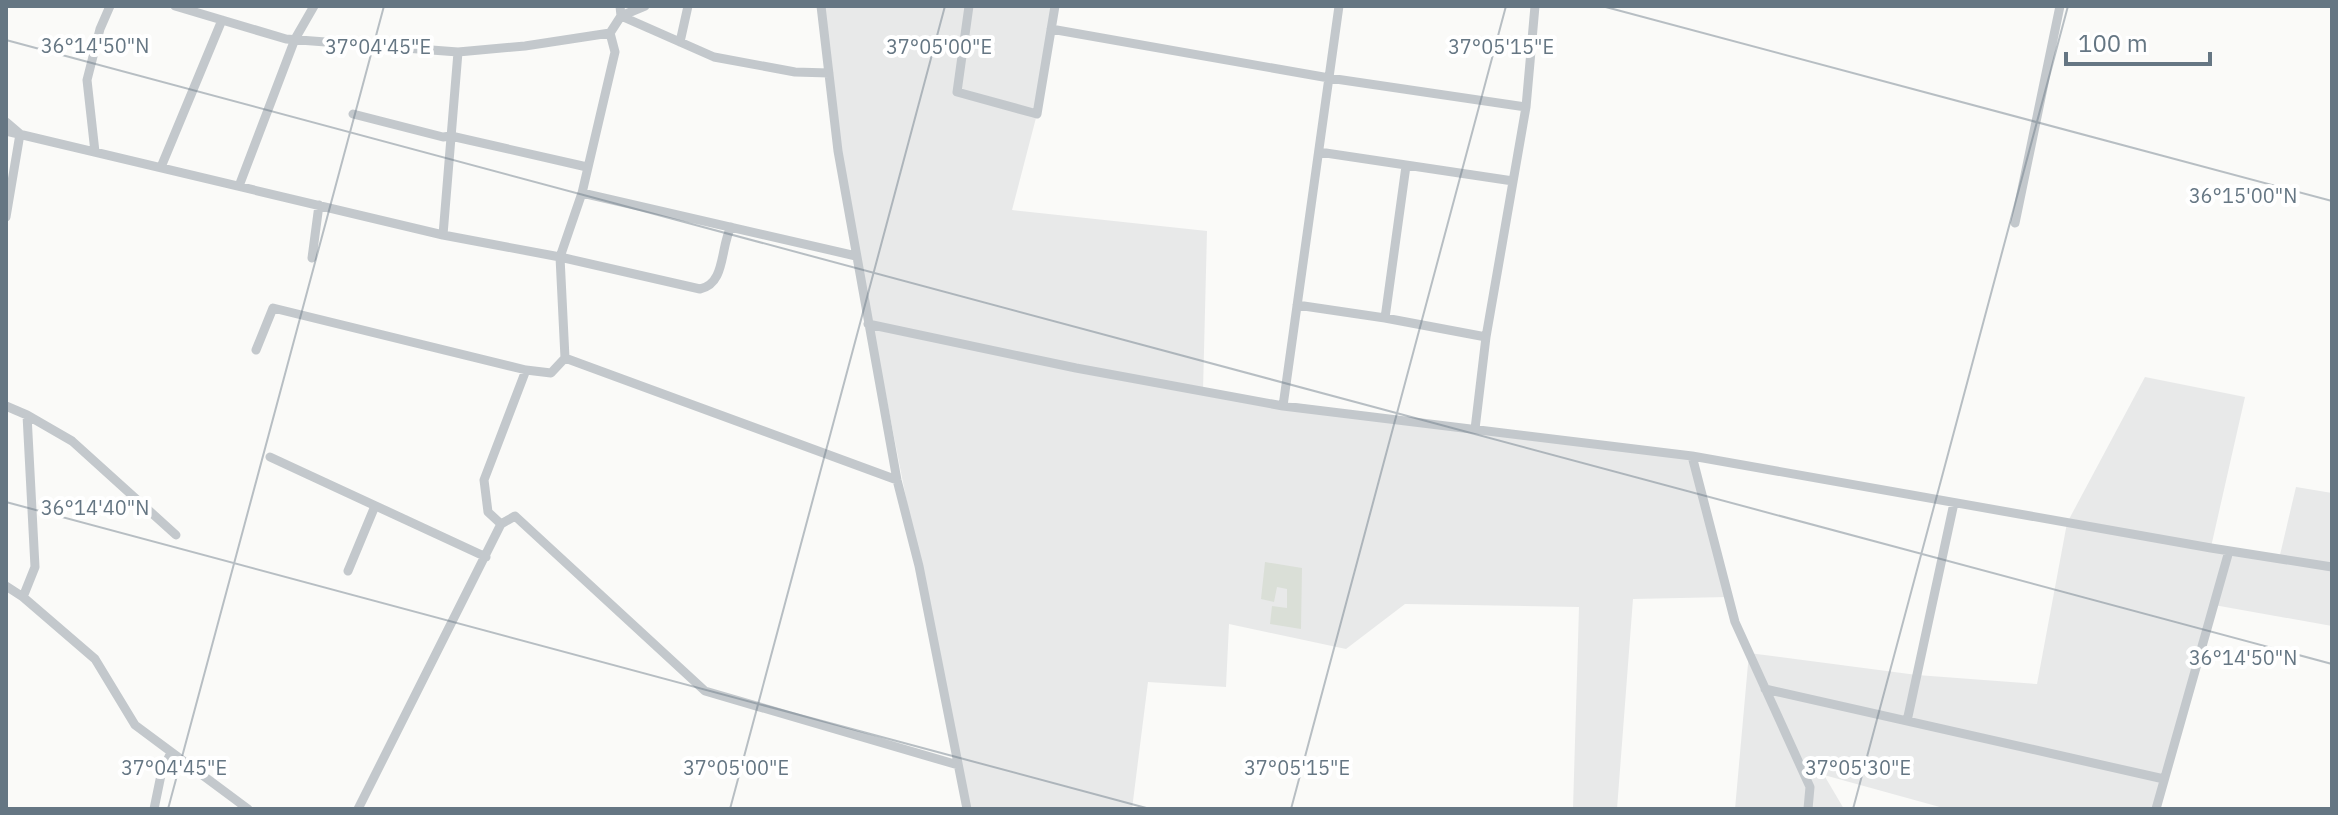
<svg xmlns="http://www.w3.org/2000/svg" width="2338" height="815" font-family="'IBM Plex Sans',sans-serif">
<rect width="100%" height="100%" fill="#fafaf8"/>
<path fill="#e8e9e9" d="M824,6h231l-18,108 -25,96 195,21 -4,160 489,65 36,141 -95,2 -16,210h-44l6,-202 -174,-3 -59,45 -117,-25 -3,63 -78,-5 -16,127h-165l-129,-658z
M2145,377l100,20 -34,150 68,12 17,-72 36,6v133l-118,-21 -57,204h-210l-123,-34 20,34h-109l14,-156 168,22 120,9 30,-161z"/>
<path fill="#dadfd7" d="M1265,562l37,6 -1,61 -31,-5 2,-18 15,2v-19l-10,-2 -3,15 -13,-3z"/>
<g fill="none" stroke-linecap="round" stroke-linejoin="round">
<path stroke="#c3c8cc" stroke-width="9" d="M175,6l111,33 172,13 -15,183 117,22 5,101 332,122
M620,6l1,10 93,41 81,15 34,1
M821,6l17,145 59,329 22,86 48,243
M969,6l-12,86 80,22 18,-108
M1051,29l278,49 197,29
M610,33l5,19 -33,141 -22,64 140,32c26,-5 20,-42 31,-62
M680,42l8,-36
M458,52l67,-6 85,-13 11,-17 24,-10
M353,114l90,23 8,-1 136,31
M6,122l14,12 -14,83
M6,131l437,104
M95,152l-8,-72 13,-51 10,-23
M1319,152l194,29
M161,167l61,-147
M239,186l56,-147 19,-33
M582,193l274,63
M2015,223l45,-217
M312,258l7,-53
M1297,305l88,13 101,19
M1385,318l21,-152
M868,324l208,44 207,38 409,50 519,92 121,19
M256,350l17,-42 253,62 25,3 14,-15
M6,406l21,9 8,152 -12,30
M1283,406l56,-400
M27,415l45,26 104,94
M1475,429l11,-92 40,-230 9,-101
M1692,456l43,166 75,165 -2,22
M270,457l216,100
M501,524l-13,-12 -4,-32 42,-110
M348,571l27,-65
M6,586l17,11 72,62 40,66 113,84
M1765,689l399,90
M1907,721l47,-218
M154,809l7,-34 10,-23
M358,809l143,-285 14,-8 190,175 253,74
M2156,809l73,-258"/>
</g>
<path fill="none" stroke="#657683" stroke-width="2" stroke-opacity="0.45" d="M1602,6l730,195M6,40l2326,624M6,502l1144,307M168,809l216,-803M730,809l215,-803M1291,809l215,-803M1853,809l215,-803"/>
<g font-size="20" text-anchor="middle" fill="#657683" stroke="#fff" stroke-width="8" stroke-linejoin="round" paint-order="stroke">
<text x="95" y="53">36°14'50"N</text>
<text x="378" y="54">37°04'45"E</text>
<text x="939" y="54">37°05'00"E</text>
<text x="1501" y="54">37°05'15"E</text>
<text x="2243" y="203">36°15'00"N</text>
<text x="95" y="515">36°14'40"N</text>
<text x="2243" y="665">36°14'50"N</text>
<text x="174" y="775">37°04'45"E</text>
<text x="736" y="775">37°05'00"E</text>
<text x="1297" y="775">37°05'15"E</text>
<text x="1858" y="775">37°05'30"E</text>
</g>
<rect width="2338" height="815" fill="none" stroke="#657683" stroke-width="16"/>
<path d="M2066 52v12h144v-12" fill="none" stroke="#657683" stroke-width="4"/>
<text x="2078" y="52" font-size="24" fill="#657683" stroke="#ffffff" stroke-width="6" paint-order="stroke">100 m</text>
</svg>
